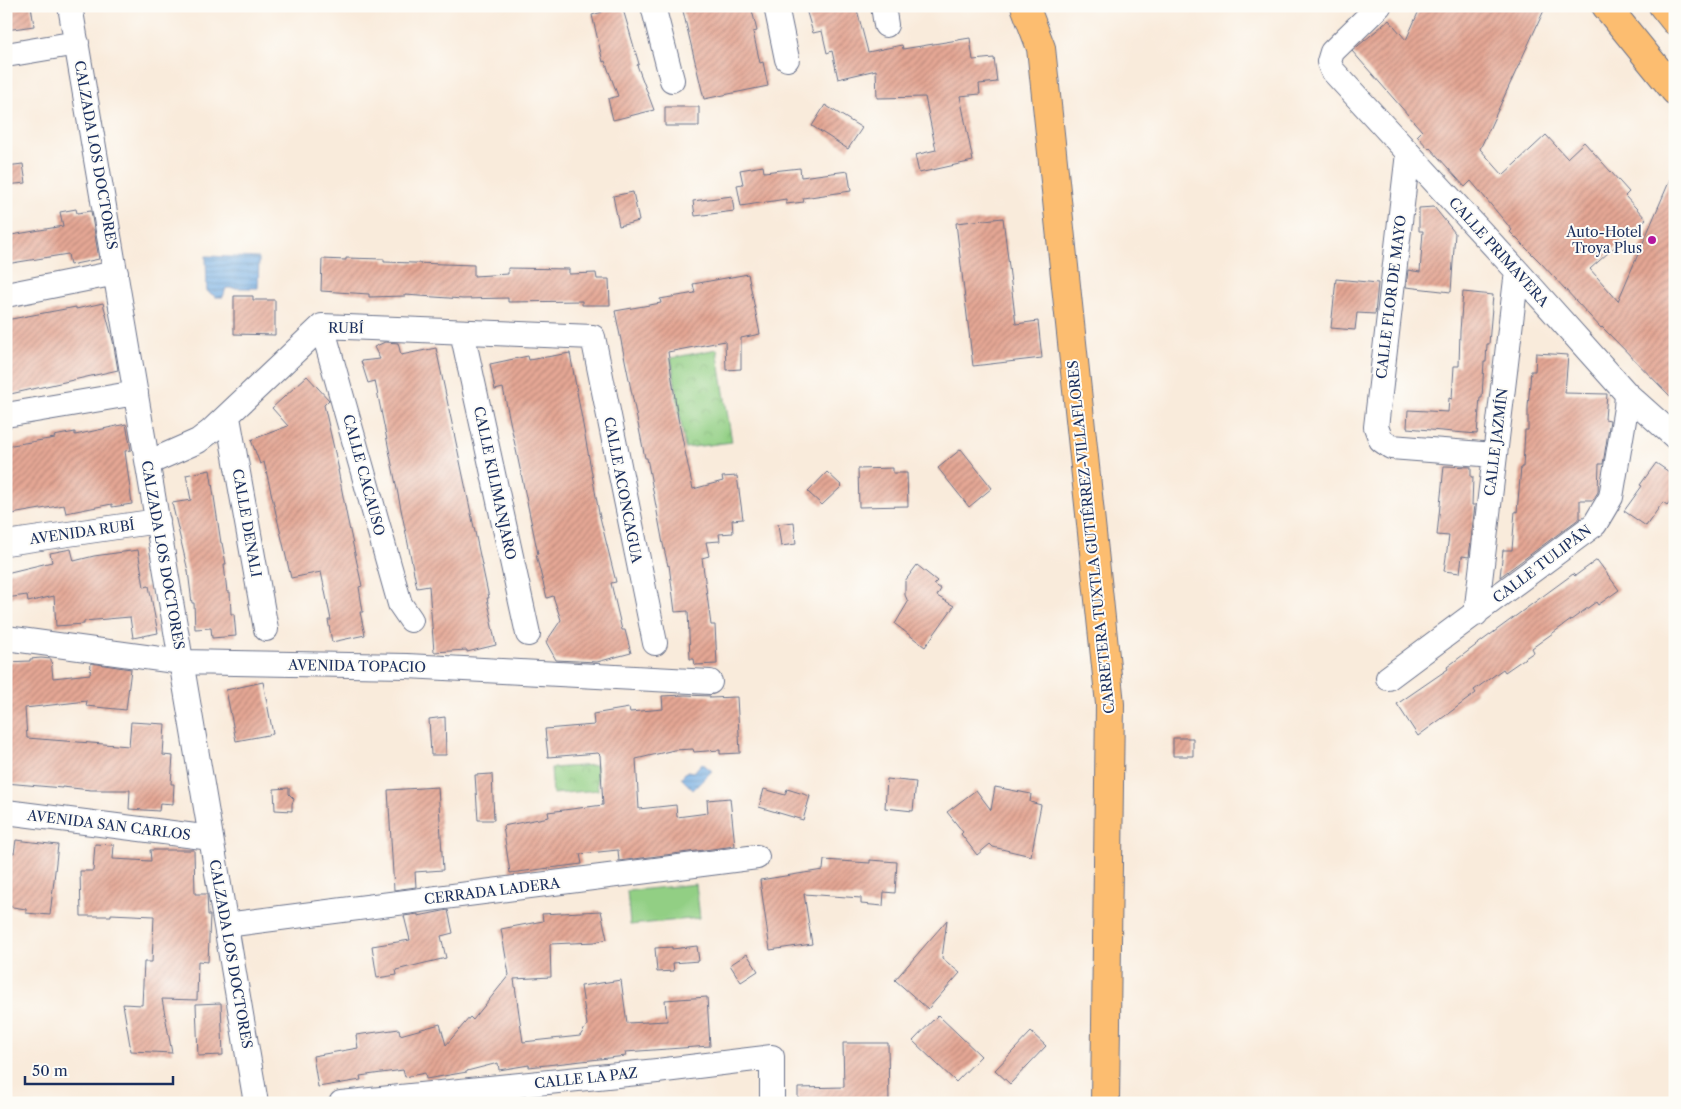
<svg xmlns="http://www.w3.org/2000/svg" width="1681" height="1109" font-family="'Libre Caslon Text',serif">
<defs>
<pattern id="park-crowns" width="20" height="18" patternUnits="userSpaceOnUse" patternTransform="scale(1.25)"><rect width="20" height="18" fill="#92cf84"/><path d="M2 6a3 3 0 1 1 6 0M12 15a3 3 0 1 1 6 0" fill="none" stroke="#7db274"/></pattern>
<pattern id="water-rules" width="6" height="5" patternUnits="userSpaceOnUse" patternTransform="scale(1.25)"><rect width="6" height="5" fill="#72ace2"/><path d="M0 2.5h6" fill="none" stroke="#5d8cba"/></pattern>
<pattern id="building-hatch" width="6" height="6" patternUnits="userSpaceOnUse" patternTransform="scale(1.25)"><rect width="6" height="6" fill="#e5a794"/><path d="M-1 1l2-2M0 6l6-6M5 7l2-2" fill="none" stroke="#b9887c"/></pattern>
</defs>
<rect width="100%" height="100%" fill="#fdfcf7"/>
<filter id="ink" filterUnits="userSpaceOnUse"><feTurbulence type="fractalNoise" baseFrequency=".02" numOctaves="2"/><feDisplacementMap in="SourceGraphic" scale="10" xChannelSelector="R" yChannelSelector="G"/><feConvolveMatrix kernelMatrix="1 2 1 2 8 2 1 2 1" color-interpolation-filters="sRGB"/></filter>
<filter id="wash" filterUnits="userSpaceOnUse"><feTurbulence type="fractalNoise" baseFrequency=".0096" numOctaves="4" result="noise"/><feDisplacementMap in="SourceGraphic" scale="20" xChannelSelector="R" yChannelSelector="G"/><feGaussianBlur stdDeviation="1.12" result="paint"/><feColorMatrix in="noise" values="0 0 0 0 0 0 0 0 0 0 0 0 0 0 0 0 0 1.4 0 .05"/><feComposite in="paint" operator="in"/></filter>
<g filter="url(#wash)">
<rect width="100%" height="100%" fill="#f9ebdb"/>
<path fill="url(#park-crowns)" stroke="#567f71" d="M717,349l15,93 -47,6 -14,-90z
M596,765l2,25 -45,4 -2,-26z"/>
<path fill="#92cf84" stroke="#567f71" d="M696,884l4,34 -70,7 -3,-34z"/>
<path fill="url(#water-rules)" stroke="#466ea0" d="M206,256l53,2 -1,30h-32l-3,9h-7l-9,-6z
M702,763l10,8 -19,19 -12,-12 6,-7 7,1z"/>
<g id="blocks">
<path fill="url(#building-hatch)" d="M6,6h25l3,20 -28,4z
M600,6h22l17,58 -2,1 17,45 -41,10 -5,-21 10,-3 -13,-35 -2,1 -11,-47 10,-3z
M701,6h50l6,25 -4,1 7,31 3,-1 5,24 -64,13 -21,-88z
M805,6h51l12,46 34,-7 1,4 67,-11 3,22 21,-2 3,24 -18,2 1,10 -20,2 13,65 -54,12 -4,-18 21,-5 -11,-53 -48,1 -1,-28 -38,9 -6,-28 -5,2 -5,-22 -9,2z
M1421,6h125l-66,143 23,26 43,-40 21,23 17,-16 45,50 -4,4 21,23 -56,50 28,32 57,-133v233l-73,-74 -1,1 -60,-65 -31,-31 2,-2 -41,-49 -6,6 -35,-39 -1,1 -12,-13 5,-5 -70,-80 37,-31 17,20z
M825,105l37,23 -14,21 -36,-23z
M665,107h34v19h-34z
M23,164l3,19 -20,2v-19z
M763,166l1,6 36,-4 1,9 47,-6 3,20 -48,7 1,4 -18,2v-5l-45,7 -4,-21 6,-1 -3,-14z
M633,192l6,29 -20,5 -6,-30z
M732,196l2,15 -39,5 -2,-15z
M1434,207l21,26 -4,59 -45,-5 2,-17 12,2 3,-41h-4v-23z
M76,209l1,4 14,-2 8,48 -29,6 -2,-11 -62,10v-28l57,-10 -3,-14z
M1003,218l13,106 22,-3 4,37 -69,8 -17,-143z
M346,258l38,1v3l90,3v11l34,-2v-6l61,1v5l27,-1 1,6h12l1,26h-28v-4l-74,1v-4l-45,1 -58,-4v1l-36,1v-3l-48,-3 1,-32 24,1z
M748,274l12,60 -19,4v31l-15,1 -1,-29 -57,11 10,66 15,71 30,-8 -1,-4 15,-1 6,43 -11,1 1,13 -14,1 1,7 -14,1 3,14 -7,2 9,67h4l2,39 -22,1 -1,-6h-4l-2,-48 -13,1 -6,-47 -1,1 -5,-22 -16,-86h-2l-30,-147 46,-8 -1,-4 35,-6 -2,-9z
M1336,279l42,4 -3,31 -18,-1 -2,17 -24,-2z
M1463,292l30,3 -4,49h-2l-1,18h-2l-2,36h-2l-3,36 -70,-6 1,-18 40,2 1,-14 3,1 2,-33h5l1,-35z
M234,296h19v4h22v35l-41,-1z
M103,303l10,38 5,29 -112,25v-75l70,-13v2z
M385,342l13,1 3,12 35,-7 53,250h-2l5,23 -1,1 5,23 -29,7v-2l-33,2 -5,-66 -12,2 -42,-207 -7,2 -7,-22 19,-2 -6,-12z
M570,353l29,160 17,69 -5,1 11,47h3l6,23 -34,9 -41,-2 -10,-18 15,-22 -8,-24 -6,2 -11,-43 2,-1 -35,-166 -8,2 -5,-26 38,-8 1,4z
M1536,353l32,2 -3,38 42,1 -2,25 5,1 -7,44h-4l-1,28 -5,8h-13v18l-80,59 3,-27h9l3,-39 2,1 4,-45h2l2,-37h3v-23l3,-36h4z
M307,376l22,24 -5,5 15,65h-1l9,47 15,69 -3,1 4,25h-3l5,23 -33,7 -4,-22h3l-10,-48 -30,6 -27,-116 -4,2 -9,-24 37,-14 -16,-18z
M126,424l5,26 -6,1 7,53 -20,3v-3l-46,9 -2,-8 -58,10v-69l49,-8 -1,-2 21,-4v3z
M961,449l31,39 -23,19 -31,-39z
M1656,463l19,13v19l-8,10 -4,-3 -17,24 -22,-15 18,-25 -2,-1z
M1444,466l27,1v10h2l-1,28h3l-6,52 -7,-1 -2,17 -16,-2 5,-35 -12,-1z
M893,468v5h14l1,33 -49,1 -1,-38z
M210,470l11,73h1l4,21h-2l3,28h3l1,22h3l2,22 -24,2 -1,-10 -16,1 -1,-26h-2l-4,-32 -16,-68 19,-3 -5,-25z
M827,472l15,14 -20,19 -14,-13z
M794,522l2,22 -15,2 -3,-22z
M71,549l3,12 20,-5 44,-6 6,37 5,-1 9,47 -25,5 -3,-21 -46,4v3l-28,2 -2,-30 -26,6 -1,-7 -21,3v-25l46,-11 -2,-9z
M1597,560l22,30 -21,15 -2,-3 -64,46 2,4 -29,20 -2,-3 -29,21 2,3 -58,43 -21,-32 51,-35 -1,-2 36,-27 90,-66 2,2z
M917,565l20,16 -3,3 7,5 -4,7 17,10 -29,41 -30,-23 13,-22 -3,-7v-14z
M41,658l10,1 2,19 37,-4 1,-11 40,6 -5,41 -40,-4 1,-5 -62,7 2,30 102,8 2,-24 34,2 -2,31 10,1 -2,28h3l-1,20 -13,-1 -1,8 -30,-2 1,-19h-39l-29,-3v1l-56,-5v-121l24,-1v-2z
M263,682l10,52 -37,7 -10,-51z
M685,695l25,1v2l27,-1 3,56 -20,1v-4l-26,2 -1,-3 -19,1 -38,9 3,50 37,-4 1,12 31,-4 -1,-13 23,-2 5,48 -116,15 -1,-11 -38,4 2,10 -72,9 -7,-47 46,-9 -1,-5 55,-7 -3,-50 -2,-2 -50,4 -3,-28 49,-4 -1,-11 36,-6 1,4 33,-3 -1,-13z
M445,717l1,38h-15l-2,-36z
M1173,738h20v18h-20z
M492,774l2,46h-16l-3,-45z
M887,779l29,3 -3,29 -28,-3z
M438,787l5,83 -28,2 1,15 -22,3 -6,-100z
M995,787l36,7 -1,8 11,3 -10,51 -38,-9 -3,-3 -13,11 -16,-21 2,-2 -16,-20 29,-22 15,20z
M289,788v6l5,5 -2,5v7l-17,-1 -1,-21z
M764,789l21,6 2,-6 23,7 -7,24 -44,-13z
M16,840l42,5 -8,70 -24,-2v-4l-20,-3v-53h8z
M95,844l19,1 -1,14 38,2 -1,-11h44l1,44h12l1,21h2l-2,47 -10,-1 -1,39 -35,-1 10,54 -41,-2 -8,-47 19,1 2,-43h8l2,-46 -43,-2v2h-30l-1,-45h13z
M824,860l46,3v-3l27,2 -2,31 -11,-1 -1,14 -22,-2v-6l-57,-4 8,50 -42,6 -10,-70 63,-10z
M448,910l5,23 -12,3 5,22 -50,12 1,5 -20,3 -5,-32 38,-6 -6,-24 14,-2v2z
M601,911l6,28 -12,3 -45,2 1,33 -37,2 9,63 57,-6 7,-11 -6,-39 40,-6 6,43 40,-2 -2,-21 42,-3 3,49 -85,6 1,4 -97,11v-2l-30,5 -1,-7 -31,8v1l-41,7 -1,-6 -20,4 -2,-7 -43,6 1,4 -43,7 -5,-31 45,-8 -2,-13 43,-6 1,6 40,-11 6,21 24,-28 3,3 36,-45 -8,-46 42,-8 -1,-7z
M947,920l-5,38 18,15 -32,36 -33,-29z
M697,946l2,15 -26,2 1,8 -17,1 -2,-24 17,-1v2z
M747,954l11,17 -17,11 -11,-17z
M221,1003l2,52 -25,1 -2,-52z
M938,1015l43,41 -25,26 -43,-41z
M1031,1032l15,14 -36,38 -15,-14z
M843,1043h45l1,60h-91v-15l46,-1z"/>
</g>
</g>
<g filter="url(#ink)">
<use href="#blocks" fill-opacity="0" stroke="#69718a" stroke-width="1"/>
<g fill="none" stroke-linecap="round" stroke-linejoin="round">
<defs>
<path id="street" d="M70,6l186,1097
M653,6l19,74
M776,6l11,53
M883,6l3,19
M1379,6l-47,46 -3,10 3,8 185,201 110,123 48,43
M6,55l71,-12
M1408,153l-32,274 5,13 10,7 104,8
M6,295l110,-22
M322,326l78,278 11,16
M462,332l66,302
M6,415l130,-22
M228,417l38,212
M148,463l50,-22 13,-10 111,-105 271,11 62,306
M6,543l152,-22
M1476,614l41,-343
M6,638l176,24 225,4 303,16
M1388,678l207,-154 16,-27 15,-89 1,-14
M6,812l205,26
M226,925l531,-68
M341,1103l316,-32 115,-14v46"/>
<path id="primary" d="M1025,6l16,42 69,656 -5,399
M1606,6l69,85
M1663,6l12,15"/>
</defs>
<use href="#street" stroke="#69718a" stroke-width="26"/>
<use href="#primary" stroke="#69718a" stroke-width="30"/>
<use href="#street" stroke="#fff" stroke-width="24"/>
<use href="#primary" stroke="#fcbd6f" stroke-width="28"/>
</g>
</g>
<circle fill="#b5179e" stroke="#fdfcf7" stroke-width="2" cx="1652" cy="240" r="5"/>
<g text-anchor="middle" stroke-width="4" stroke-linejoin="round" paint-order="stroke">
<g font-size="14" fill="#1b2f5e" stroke="#fdfcf7">
<text transform="translate(96 155) rotate(80)" y="5">CALZADA LOS DOCTORES</text>
<text transform="translate(1499 252) rotate(48)" y="5">CALLE PRIMAVERA</text>
<text transform="translate(1391 297) rotate(-83)" y="5">CALLE FLOR DE MAYO</text>
<text transform="translate(346 328) rotate(1)" y="5">RUBÍ</text>
<text transform="translate(1496 442) rotate(-83)" y="5">CALLE JAZMÍN</text>
<text transform="translate(364 475) rotate(75)" y="5">CALLE CACAUSO</text>
<text transform="translate(495 483) rotate(78)" y="5">CALLE KILIMANJARO</text>
<text transform="translate(623 490) rotate(79)" y="5">CALLE ACONCAGUA</text>
<text transform="translate(247 523) rotate(80)" y="5">CALLE DENALI</text>
<text transform="translate(82 532) rotate(-8)" y="5">AVENIDA RUBÍ</text>
<text transform="translate(1091 537) rotate(-96)" y="5">CARRETERA TUXTLA GUTIÉRREZ-VILLAFLORES</text>
<text transform="translate(163 555) rotate(80)" y="5">CALZADA LOS DOCTORES</text>
<text transform="translate(1542 564) rotate(-37)" y="5">CALLE TULIPÁN</text>
<text transform="translate(357 666) rotate(1)" y="5">AVENIDA TOPACIO</text>
<text transform="translate(109 825) rotate(7)" y="5">AVENIDA SAN CARLOS</text>
<text transform="translate(492 891) rotate(-7)" y="5">CERRADA LADERA</text>
<text transform="translate(231 954) rotate(80)" y="5">CALZADA LOS DOCTORES</text>
<text transform="translate(586 1078) rotate(-6)" y="5">CALLE LA PAZ</text>
</g>
<g font-size="14" fill="#1b2f5e" stroke="#fdfcf7" text-anchor="end">
<text x="1642" y="237">Auto-Hotel<tspan x="1642" dy="16">Troya Plus</tspan></text>
</g>
</g>
<rect width="1681" height="1109" fill="none" stroke="#fdfcf7" stroke-width="25"/>
<path d="M25 1076v8h148v-8" fill="none" stroke="#1b2f5e" stroke-width="2.5"/>
<text x="32" y="1076" font-size="15" fill="#1b2f5e" stroke="#fdfcf7" stroke-width="4" paint-order="stroke">50 m</text>
</svg>
